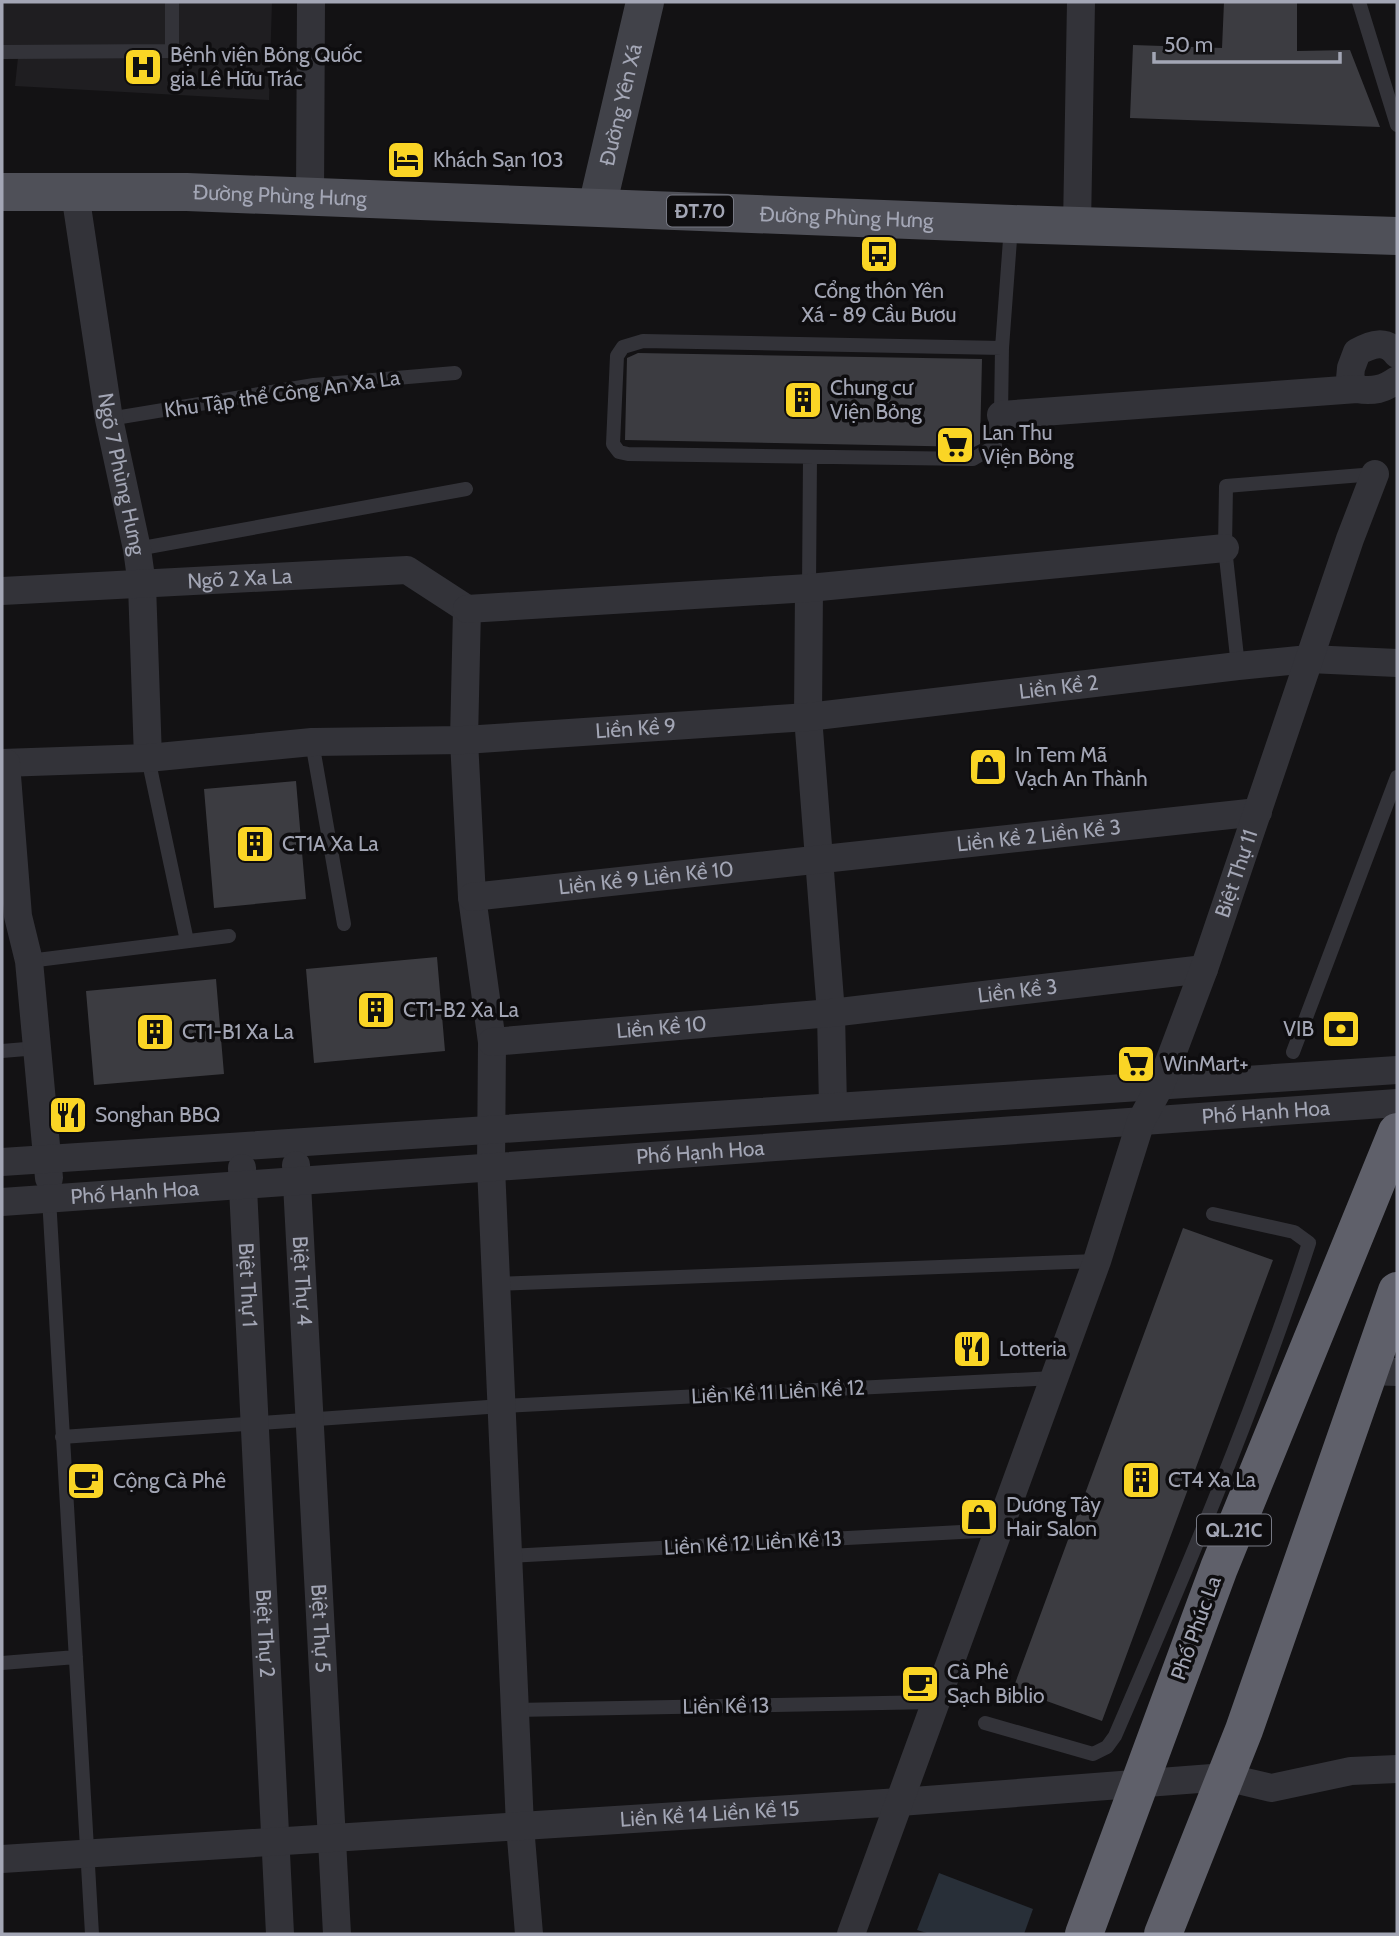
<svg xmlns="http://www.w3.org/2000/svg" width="1399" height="1936" font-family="Cabin,sans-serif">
<rect width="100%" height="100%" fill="#131214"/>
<path fill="#1f1e21" d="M2,2h270l-3,98 -254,-14 4,-38h-17z"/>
<path fill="#282f38" d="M939,1873l94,36 -9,25h-94l-13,-4z"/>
<path fill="#3c3c41" d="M1224,2h73v49l53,-1 30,77 -250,-9 3,-73 89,3z
M638,353l344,6 -2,85 -6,3 -349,-7 2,-82z
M296,781l10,118 -92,9 -10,-119z
M437,957l8,94 -131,12 -8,-94z
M216,979l8,95 -130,11 -8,-94z
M1183,1228l90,32 -171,461 -89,-32z"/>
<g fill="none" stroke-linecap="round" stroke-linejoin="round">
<path stroke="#333339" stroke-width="14" d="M1359,2l38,123
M2,52l170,-1v-49
M1002,348l-359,-7 -20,6 -6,9 -4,88 6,8 9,2 345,5 22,-13 1,-25 5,-6 1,-67 9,-122
M109,419l205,-34 141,-12
M137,549l329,-60
M809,588l1,-131
M1238,666l-13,-118 1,-62 149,-12
M312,742l32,182
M148,758l39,183
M29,961l200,-25
M2,1051l36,-3
M1293,1052l104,-275
M49,1198l43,736
M496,1284l601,-23
M62,1437l440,-31 552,-28
M508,1556l491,-26
M2,1663l74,-6
M515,1710l421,-8
M985,1723l108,31 14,-7 8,-11c70,-162 139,-324 194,-493l-15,-11 -81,-18"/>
<g stroke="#333339" stroke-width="28">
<path id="s1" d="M75,193l34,226 28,130 5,36 6,173"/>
<path d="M310,198l1,-196"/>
<path d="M1077,226l4,-224"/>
<path d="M1357,389l-7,-10 1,-11 6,-16c15,-8 29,-13 40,2"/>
<path d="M1001,415l356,-26c16,3 27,0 40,-9"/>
<path d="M809,588l-1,129 23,296 2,94"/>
<path id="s2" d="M2,591l405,-21 60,39"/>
<path d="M467,609l-3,131 8,157 20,145 -1,125 29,659 9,108"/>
<path d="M467,609l342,-21 416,-40"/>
<path id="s3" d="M2,763l146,-5 164,-16 152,-2 344,-23 430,-51 71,-7 88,4"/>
<path d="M6,763l12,153 11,45 20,217"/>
<path id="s4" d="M472,897l786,-85"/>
<path id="s5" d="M492,1042l339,-29 373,-44"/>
<path d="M2,1162l1395,-92"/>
<path id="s6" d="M296,1165l41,769"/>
<path id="s7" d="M242,1168l38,766"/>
<path id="s8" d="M2,1202l1395,-99"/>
<path d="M1368,1371l29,1"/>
<path id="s9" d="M2,1859l898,-57 325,-25 46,11 80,-17 46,-2"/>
<path id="s10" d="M851,1934l246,-673 44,-140 19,-35 44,-117 146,-430 25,-65"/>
</g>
<path stroke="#414249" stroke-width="38" id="s11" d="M597,207l48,-205"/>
<path stroke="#4f5058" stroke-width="38" id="s12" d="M2,192h185l825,32 385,12"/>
<path stroke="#5f606a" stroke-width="38" d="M1084,1934l135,-366 178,-436
M1163,1934l81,-204 153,-439"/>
</g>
<defs>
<symbol id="hospital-square" viewBox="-11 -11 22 22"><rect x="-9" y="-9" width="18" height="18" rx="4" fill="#fad525" stroke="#0e0d0f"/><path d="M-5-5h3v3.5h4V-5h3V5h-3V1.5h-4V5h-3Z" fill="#111"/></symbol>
<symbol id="hotel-square" viewBox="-11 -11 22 22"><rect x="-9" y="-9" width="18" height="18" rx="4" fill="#fad525" stroke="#0e0d0f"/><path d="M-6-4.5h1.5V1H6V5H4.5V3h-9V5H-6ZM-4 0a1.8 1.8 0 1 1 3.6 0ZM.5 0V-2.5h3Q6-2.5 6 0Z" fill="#111"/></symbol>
<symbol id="bus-square" viewBox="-11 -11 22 22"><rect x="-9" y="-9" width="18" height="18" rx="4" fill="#fad525" stroke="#0e0d0f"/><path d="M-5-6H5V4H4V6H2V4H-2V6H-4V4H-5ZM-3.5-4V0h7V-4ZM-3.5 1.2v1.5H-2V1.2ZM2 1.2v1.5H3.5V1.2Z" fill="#111"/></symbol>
<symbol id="building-square" viewBox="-11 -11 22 22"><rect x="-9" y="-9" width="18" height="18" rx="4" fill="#fad525" stroke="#0e0d0f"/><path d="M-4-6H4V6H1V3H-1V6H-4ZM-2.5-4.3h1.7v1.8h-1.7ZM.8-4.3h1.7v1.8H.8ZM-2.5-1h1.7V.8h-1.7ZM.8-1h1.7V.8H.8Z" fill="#111"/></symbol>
<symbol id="supermarket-square" viewBox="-11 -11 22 22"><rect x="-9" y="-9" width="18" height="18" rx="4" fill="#fad525" stroke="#0e0d0f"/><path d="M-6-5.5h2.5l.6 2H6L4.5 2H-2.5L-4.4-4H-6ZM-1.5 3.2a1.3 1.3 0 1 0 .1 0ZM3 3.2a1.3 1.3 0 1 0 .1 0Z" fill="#111"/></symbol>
<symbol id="shop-square" viewBox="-11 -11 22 22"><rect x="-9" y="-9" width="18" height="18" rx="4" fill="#fad525" stroke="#0e0d0f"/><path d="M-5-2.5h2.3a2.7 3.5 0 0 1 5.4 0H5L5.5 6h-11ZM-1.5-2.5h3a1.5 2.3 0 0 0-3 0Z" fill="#111"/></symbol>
<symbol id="bank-square" viewBox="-11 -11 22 22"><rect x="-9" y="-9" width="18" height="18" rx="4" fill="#fad525" stroke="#0e0d0f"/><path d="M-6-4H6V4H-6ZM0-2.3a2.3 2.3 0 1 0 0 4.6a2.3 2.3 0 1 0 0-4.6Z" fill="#111"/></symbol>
<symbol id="restaurant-square" viewBox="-11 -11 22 22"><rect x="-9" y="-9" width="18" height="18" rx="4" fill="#fad525" stroke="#0e0d0f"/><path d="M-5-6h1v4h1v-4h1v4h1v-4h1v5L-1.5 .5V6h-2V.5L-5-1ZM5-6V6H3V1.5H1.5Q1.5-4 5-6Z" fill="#111"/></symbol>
<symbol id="cafe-square" viewBox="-11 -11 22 22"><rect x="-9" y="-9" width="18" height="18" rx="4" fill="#fad525" stroke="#0e0d0f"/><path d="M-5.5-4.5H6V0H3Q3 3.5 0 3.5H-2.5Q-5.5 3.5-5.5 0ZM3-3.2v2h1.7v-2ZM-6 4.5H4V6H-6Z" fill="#111"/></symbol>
</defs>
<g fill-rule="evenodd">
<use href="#hospital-square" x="121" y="45" width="44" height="44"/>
<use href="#hotel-square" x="384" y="138" width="44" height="44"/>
<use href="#bus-square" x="857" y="232" width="44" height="44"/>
<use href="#building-square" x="781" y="378" width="44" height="44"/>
<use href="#supermarket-square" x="933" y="423" width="44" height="44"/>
<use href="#shop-square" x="966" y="745" width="44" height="44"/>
<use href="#building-square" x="233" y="822" width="44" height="44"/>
<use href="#building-square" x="354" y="988" width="44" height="44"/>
<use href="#bank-square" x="1319" y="1007" width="44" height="44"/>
<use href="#building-square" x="133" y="1010" width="44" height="44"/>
<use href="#supermarket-square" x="1114" y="1042" width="44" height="44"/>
<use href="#restaurant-square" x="46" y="1093" width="44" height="44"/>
<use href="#restaurant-square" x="950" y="1327" width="44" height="44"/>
<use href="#building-square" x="1119" y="1458" width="44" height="44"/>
<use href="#cafe-square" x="64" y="1459" width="44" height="44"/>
<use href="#shop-square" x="957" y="1495" width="44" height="44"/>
<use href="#cafe-square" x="898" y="1662" width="44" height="44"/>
</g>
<g text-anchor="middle" stroke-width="7" stroke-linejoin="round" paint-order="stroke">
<g fill="#0e0d0f" stroke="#767883" stroke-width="2">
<rect x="667" y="195.5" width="66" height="31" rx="5"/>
<rect x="1197" y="1514.5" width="74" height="31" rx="5"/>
</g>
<g font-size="19" font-weight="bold" fill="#a3a6b5">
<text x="700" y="218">ĐT.70</text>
<text x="1234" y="1537">QL.21C</text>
</g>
<g font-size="21" fill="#a3a6b5" stroke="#0e0d0f" text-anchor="start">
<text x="170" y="62">Bệnh viện Bỏng Quốc<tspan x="170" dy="24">gia Lê Hữu Trác</tspan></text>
<text x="433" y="167">Khách Sạn 103</text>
<text x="879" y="298" text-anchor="middle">Cổng thôn Yên<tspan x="879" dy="24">Xá - 89 Cầu Bươu</tspan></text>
<text x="830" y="395">Chung cư<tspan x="830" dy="24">Viện Bỏng</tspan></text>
<text x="982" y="440">Lan Thu<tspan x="982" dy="24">Viện Bỏng</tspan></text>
<text x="1015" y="762">In Tem Mã<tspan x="1015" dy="24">Vạch An Thành</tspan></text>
<text x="282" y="851">CT1A Xa La</text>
<text x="403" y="1017">CT1-B2 Xa La</text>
<text x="1314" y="1036" text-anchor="end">VIB</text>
<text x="182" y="1039">CT1-B1 Xa La</text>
<text x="1163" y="1071">WinMart+</text>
<text x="95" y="1122">Songhan BBQ</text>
<text x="999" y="1356">Lotteria</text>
<text x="1168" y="1487">CT4 Xa La</text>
<text x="113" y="1488">Cộng Cà Phê</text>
<text x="1006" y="1512">Dương Tây<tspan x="1006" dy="24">Hair Salon</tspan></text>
<text x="947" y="1679">Cà Phê<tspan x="947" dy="24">Sạch Biblio</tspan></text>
</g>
<g font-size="21" fill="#a3a6b5" stroke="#0e0d0f">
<text dy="7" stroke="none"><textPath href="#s11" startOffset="105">Đường Yên Xá</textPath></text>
<text dy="7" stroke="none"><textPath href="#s12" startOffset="278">Đường Phùng Hưng</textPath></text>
<text dy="7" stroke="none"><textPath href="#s12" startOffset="845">Đường Phùng Hưng</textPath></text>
<text transform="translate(282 394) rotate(-8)" y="7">Khu Tập thể Công An Xa La</text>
<text dy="7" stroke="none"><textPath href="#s1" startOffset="285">Ngõ 7 Phùng Hưng</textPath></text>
<text dy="7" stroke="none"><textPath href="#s2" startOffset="238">Ngõ 2 Xa La</textPath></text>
<text dy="7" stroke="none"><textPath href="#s3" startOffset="1060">Liền Kề 2</textPath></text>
<text dy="7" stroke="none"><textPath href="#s3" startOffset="635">Liền Kề 9</textPath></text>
<text dy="7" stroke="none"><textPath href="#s4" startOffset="570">Liền Kề 2 Liền Kề 3</textPath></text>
<text dy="7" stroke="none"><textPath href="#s10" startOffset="1129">Biệt Thự 11</textPath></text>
<text dy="7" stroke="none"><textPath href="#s4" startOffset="175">Liền Kề 9 Liền Kề 10</textPath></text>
<text dy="7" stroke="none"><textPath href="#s5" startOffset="528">Liền Kề 3</textPath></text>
<text dy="7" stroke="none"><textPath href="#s5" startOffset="170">Liền Kề 10</textPath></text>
<text dy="7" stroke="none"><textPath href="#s8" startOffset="1267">Phố Hạnh Hoa</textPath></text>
<text dy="7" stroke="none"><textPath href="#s8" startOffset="700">Phố Hạnh Hoa</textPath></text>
<text dy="7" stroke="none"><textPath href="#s8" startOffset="133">Phố Hạnh Hoa</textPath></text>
<text dy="7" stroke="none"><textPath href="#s6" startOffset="116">Biệt Thự 4</textPath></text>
<text dy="7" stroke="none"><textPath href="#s7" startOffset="117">Biệt Thự 1</textPath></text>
<text transform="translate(778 1392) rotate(-3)" y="7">Liền Kề 11 Liền Kề 12</text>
<text transform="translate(753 1543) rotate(-3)" y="7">Liền Kề 12 Liền Kề 13</text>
<text dy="7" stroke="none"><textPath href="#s6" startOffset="464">Biệt Thự 5</textPath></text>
<text transform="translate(1196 1628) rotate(-70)" y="7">Phố Phúc La</text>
<text dy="7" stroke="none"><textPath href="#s7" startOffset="466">Biệt Thự 2</textPath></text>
<text transform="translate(726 1706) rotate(-1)" y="7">Liền Kề 13</text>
<text dy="7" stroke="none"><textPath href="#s9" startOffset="709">Liền Kề 14 Liền Kề 15</textPath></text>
</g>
</g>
<rect width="1399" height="1936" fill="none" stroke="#a3a6b5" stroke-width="7"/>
<path d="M1154 52v10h186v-10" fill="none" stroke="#a3a6b5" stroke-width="3.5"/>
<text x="1164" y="52" font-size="21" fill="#a3a6b5" stroke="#0e0d0f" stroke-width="5" paint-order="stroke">50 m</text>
</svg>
